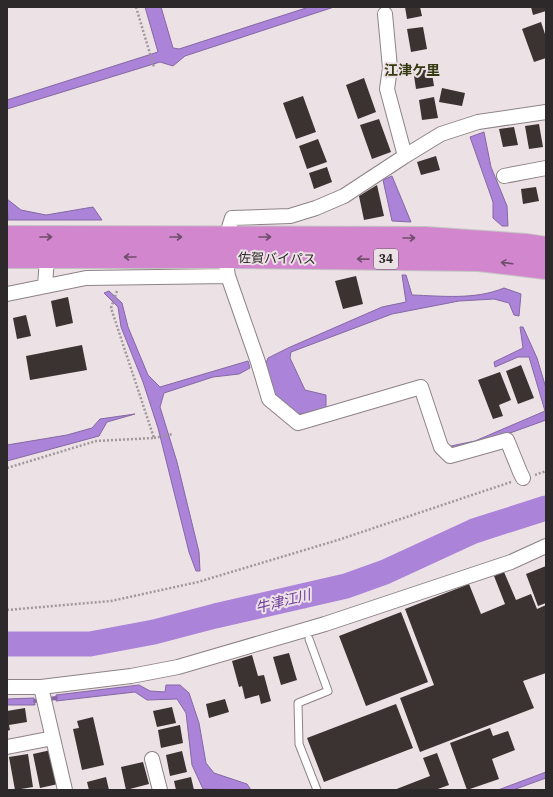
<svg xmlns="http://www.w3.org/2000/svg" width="553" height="797" font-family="'IBM Plex Serif','Noto Sans JP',serif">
<rect width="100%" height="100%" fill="#ece1e5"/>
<path fill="#ab83d8" stroke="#8568a4" d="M145,7h16l12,41 6,1 130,-42h25l-149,49 -12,10 -13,-4 -153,47v-9l151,-48z
M484,132l7,35 16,39 1,20h-6l-9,-8v-16l-23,-65z
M392,176l19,46 -19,-1 -9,-41z
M7,199l14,11 25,5 47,-8 9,13h-94z
M402,275h4l6,20c30,1 63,5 92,-7l17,6 -2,22 -5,-1 -5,-12 -15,-4 -35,2 -67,13 -101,38 -1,6 15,32 21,5v13l-18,6h-11l-23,-20 -8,-31 2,-5 20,-10 94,-41 24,-5z
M109,291l13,12 6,24 20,48 12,12 88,-26 2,7 -11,6 -26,3 -49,16 -4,14 17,55 22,90 1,19h-4l-7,-19 -31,-124 -15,-46 -22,-55 -3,-20 -14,-14z
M520,327h3l14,31 9,30v32l-72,26 -22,4 -1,-4 24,-5 70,-30 -16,-54h-11l-23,10 -1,-5 29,-14z
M135,414l-28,8 -8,14 -92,25v-16l60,-10 25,-7 8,-9z
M139,685l11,6 15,1 1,-7h14l9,8 10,30 7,40 8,10 33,11 4,6 -48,-1 -11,-24 -6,-52 -9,-14 -30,1 -12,-8 -79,9v-6z
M34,698l1,7h-28v-6z
M546,772v6l-33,12h-15z"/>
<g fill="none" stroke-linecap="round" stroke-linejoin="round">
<path stroke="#8568a4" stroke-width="4" d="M35,701l21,-3"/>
<path stroke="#ab83d8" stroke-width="25" d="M7,644h83l64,-12 61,-16 131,-30 39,-14 89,-41 72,-23"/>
</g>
<path fill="#3b3232" d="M405,7h15l2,9 -15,3z
M531,7h15v4l-13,4z
M541,22l5,15v21l-12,4 -12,-33z
M423,27l4,22 -16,3 -4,-23z
M431,67l3,19 -18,3 -3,-20z
M364,78l12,34 -18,7 -12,-34z
M442,88l23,5 -3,13 -23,-4z
M303,96l13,36 -20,7 -13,-36z
M434,97l4,21 -16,2 -3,-20z
M379,119l12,33 -19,7 -12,-34z
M539,124l4,23 -14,2 -4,-23z
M514,127l4,18 -15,2 -4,-18z
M318,139l9,23 -20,7 -8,-23z
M436,156l4,14 -19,5 -4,-13z
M327,167l5,15 -18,7 -5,-16z
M377,185l7,31 -20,4 -5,-24z
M536,187l3,14 -16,3 -2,-15z
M356,276l7,28 -20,5 -8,-28z
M68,297l5,26 -17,4 -5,-26z
M26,315l5,21 -14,3 -4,-21z
M82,345l5,25 -57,10 -4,-24z
M521,365l13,33 -16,6 -12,-33z
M500,372l11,28 -12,5 4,11 -10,3 -15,-39z
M546,566v37l-8,3 -12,-32z
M504,572l12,28 15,-6 6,15 9,-4v68l-23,8 11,27 -114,44 -20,-54 34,-13 -29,-76 64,-25 12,30 24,-10 -11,-28z
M401,612l27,70 -62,24 -27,-70z
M289,653l8,27 -16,5 -8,-28z
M252,655l6,21 6,-1 7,26 -10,3 -2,-9 -14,4 -3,-13 -3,1 -7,-26z
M225,699l4,13 -20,6 -3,-14z
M396,704l17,44 -89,34 -17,-44z
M172,707l4,16 -19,4 -4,-16z
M25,708l2,14 -18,3 1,5 -3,1v-20z
M93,717l11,48 -22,5 -9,-41 6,-1 -2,-7z
M180,725l3,18 -22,5 -3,-18z
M490,728l3,8 15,-5 7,19 -23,9 7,20 -32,11 -17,-47z
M51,750l7,34 -18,4 -7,-34z
M182,751l5,21 -17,4 -4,-21z
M437,753l12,32 -14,5h-41l36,-14 -7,-18z
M28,754l5,33 -18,3 -6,-33z
M143,762l6,22 -23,6 -5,-23z
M106,777l3,13h-20l-2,-8z
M191,777l3,13h-18l-2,-9z"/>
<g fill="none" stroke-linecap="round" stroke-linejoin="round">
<defs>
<path id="lane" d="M309,639l19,52 -30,12 1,41 18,46"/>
<path id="street" d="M385,14l5,54 -3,21 18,67
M504,176l42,-8
M45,286l2,-28
M7,294l79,-16 142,-2
M523,478l-3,-6 -13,-32 -57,16 -9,-9 -20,-60 -123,36 -29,-24 -11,-37 -30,-86 -3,-19 1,-20 6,-19 58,-2 26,-8 28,-12 61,-40 36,-22 37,-12 68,-10
M7,687h34l90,-11 47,-9 147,-43 186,-62 35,-16
M41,687l24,103
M7,747l46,-9
M152,759l8,31"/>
<path id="highway" d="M7,237l418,1 101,7 20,3
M7,257h218l254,3 67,8"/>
</defs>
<use href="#lane" stroke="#8d8387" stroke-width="9"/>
<use href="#street" stroke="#8d8387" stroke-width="16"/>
<use href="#highway" stroke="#c4c3c3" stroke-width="24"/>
<path stroke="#a0989a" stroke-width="2.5" stroke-dasharray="2 2" stroke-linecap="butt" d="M136,7l18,60
M154,438l19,-4
M7,468l89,-27 58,-3 -43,-130 6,-17
M535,475l11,-4
M7,610l104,-9 87,-19 140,-42 173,-58"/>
<use href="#lane" stroke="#fff" stroke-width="7"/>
<use href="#street" stroke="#fff" stroke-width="14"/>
<use href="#highway" stroke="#d186cd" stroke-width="22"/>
</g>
<defs><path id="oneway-shaft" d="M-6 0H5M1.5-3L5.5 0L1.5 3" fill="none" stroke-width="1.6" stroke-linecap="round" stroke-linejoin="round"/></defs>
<g stroke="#6f4e6b">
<use href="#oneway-shaft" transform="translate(46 237)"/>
<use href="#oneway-shaft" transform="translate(176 237)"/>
<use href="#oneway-shaft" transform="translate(265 237)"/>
<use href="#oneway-shaft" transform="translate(409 238)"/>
<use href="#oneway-shaft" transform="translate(130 257) rotate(180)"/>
<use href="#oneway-shaft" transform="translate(363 259) rotate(-179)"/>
<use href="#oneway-shaft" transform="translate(507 263) rotate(-173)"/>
</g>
<g text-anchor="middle" stroke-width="4" stroke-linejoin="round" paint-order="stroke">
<rect fill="#ece1e5" stroke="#666062" stroke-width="1" x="374" y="249" width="24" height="20" rx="3"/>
<g font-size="12" font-weight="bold" fill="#2d292a">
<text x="386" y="263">34</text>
</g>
<g font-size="13" fill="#2d292a" stroke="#ece1e5">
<text transform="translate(277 258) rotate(1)" y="5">佐賀バイパス</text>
</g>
<g font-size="14" font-weight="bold" fill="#363a12" stroke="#ece1e5">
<text x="412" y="75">江津ケ里</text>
</g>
<g font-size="14" font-style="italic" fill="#6b389b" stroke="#ece1e5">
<text transform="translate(283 601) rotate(-14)" y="5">牛津江川</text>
</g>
</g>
<rect width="553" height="797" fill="none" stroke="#2d292a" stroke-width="16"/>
</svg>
